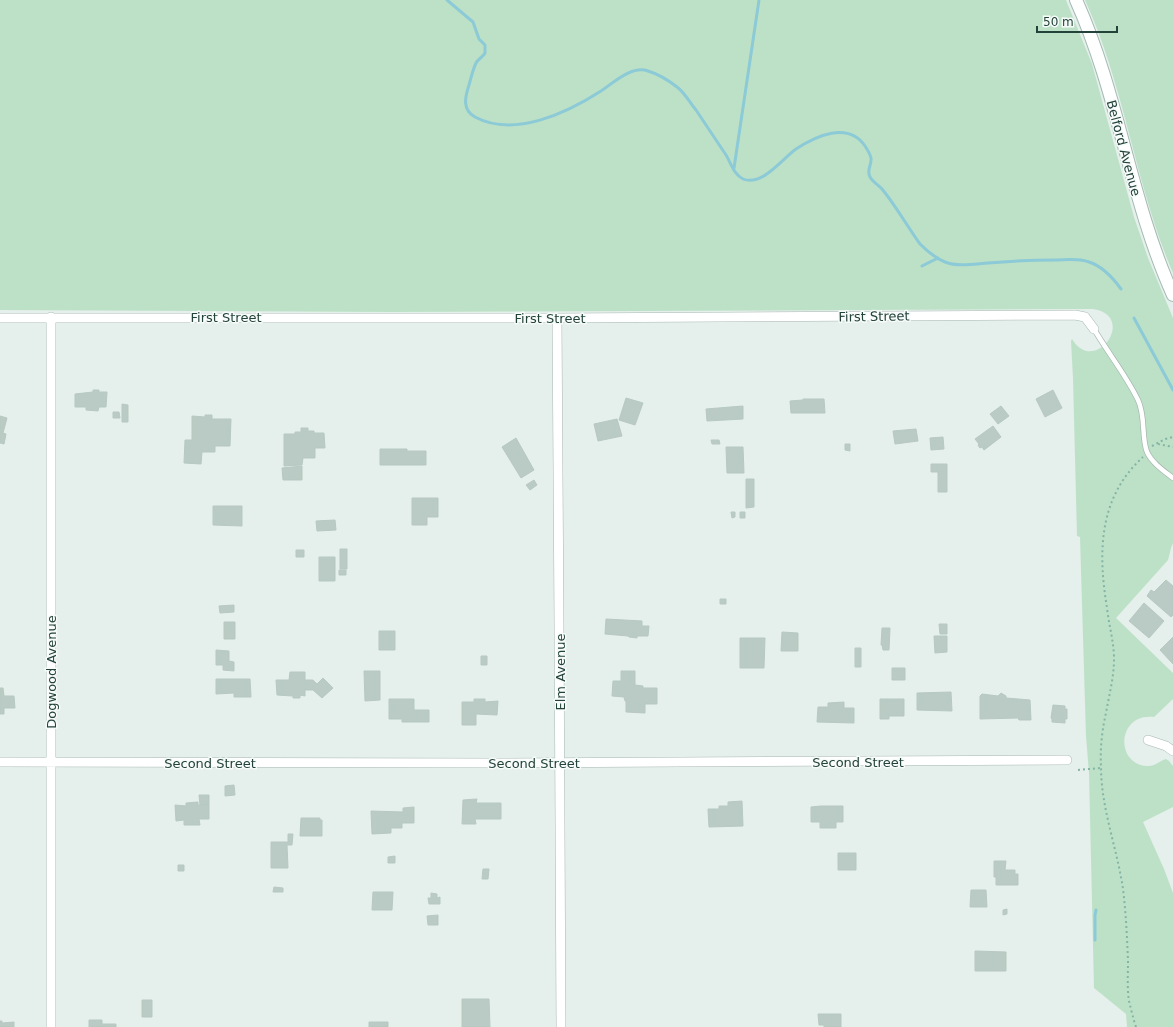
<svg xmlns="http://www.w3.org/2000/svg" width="1173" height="1027" font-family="'DejaVu Sans',sans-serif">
<rect width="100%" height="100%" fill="#e5efeb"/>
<path fill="#bde1c7" d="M0,0h1066l26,64 42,153 14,41 25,60v225l-2,5 -3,12 -52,58 57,55v26l-19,18c-36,-5 -40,46 -8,49 9,1 13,-5 20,-7l3,2 4,5v41l-30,15 21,47 9,24v134h-46l-1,-13 -32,-26 -5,-215 -3,-37 -6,-199 -3,-1 -4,-158 -2,-37 1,-2c23,38 66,-23 21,-30l-702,3 -391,-2z
M1085,0h88v273c-38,-88 -48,-186 -88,-273z"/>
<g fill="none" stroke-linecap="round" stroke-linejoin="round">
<path stroke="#8bcad6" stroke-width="3" d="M447,0l26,22 6,17 6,6v8c-2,4 -7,6 -9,10 -3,6 -5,15 -7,22 -4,12 -7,25 6,32 39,21 92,-4 126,-26 12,-8 31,-26 47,-20 10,3 20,9 29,16 8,6 13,16 19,23 10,15 20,30 30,45 5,8 8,20 17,24 19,8 40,-21 53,-30 20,-13 52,-28 69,-3 2,3 5,8 6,12 1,7 -5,12 -1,19 3,5 8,8 12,12 14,17 25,37 38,55 8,8 15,14 25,18 13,5 29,2 43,1 22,-2 45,-3 67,-3 11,0 23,-2 34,2 13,4 24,16 32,27
M734,168l25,-168
M922,266l16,-8
M1134,318l39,72
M1095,940v-25l1,-5"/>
</g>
<path fill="#bacac4" stroke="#b7c9c2" d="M93,390h6v2h8l-1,15h-7l-1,4 -12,-1v-3h-11v-13l18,-2z
M1053,390l9,18 -17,9 -9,-18z
M626,398l17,5 -8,22 -16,-5z
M803,399h21l1,14h-34l-1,-12 13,-1z
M122,404l6,1v17h-6z
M743,406v13l-36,2 -1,-12z
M1001,406l8,10 -11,8 -8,-10z
M113,412h6l1,6h-7z
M205,415h7v4h19l-1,27h-15v6h-13l-1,12 -17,-1 1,-23h7v-24l13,1z
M0,416l7,2 -4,15 3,1 -2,10 -4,-1z
M617,419l5,17 -24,5 -4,-17z
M993,426l8,11 -17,13 -2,-3 -2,1 -2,-3 1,-1 -4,-5z
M301,428h7v3h6v2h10l1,15h-10v10h-12l-1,7 -18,1v-32h11v-2h6z
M916,429l2,12 -23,3 -2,-13z
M943,437l1,12 -13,1 -1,-12z
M516,438l18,32 -13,8 -19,-31z
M711,440h8l1,4h-8z
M845,444h5v7l-5,-1z
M726,447h17l1,26h-17z
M380,449h27v2h19v14h-46z
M931,464h16v28h-9v-20h-7z
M302,466v14h-19l-1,-12z
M746,479h8v28l-8,1z
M534,480l3,5 -7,5 -4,-5z
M412,498h26v19h-11v8h-15z
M213,506h29v20l-29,-1z
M731,512h4v5l-3,1z
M740,512h5v6h-5z
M335,520l1,10 -19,1 -1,-10z
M340,549h7v20h-7z
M296,550h8v7h-8z
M319,557h16v24h-16z
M339,570h7v5h-7z
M1166,580l7,6v29l-2,2 -24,-21 4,-6 3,2z
M720,599h6v5h-6z
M1144,603l20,18 -15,17 -20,-17z
M234,605v7l-14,1 -1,-7z
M606,619l36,2v5h7l-1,10h-11v2l-8,-1 -1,-1 -23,-2z
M224,622h11v17h-11z
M939,624h8v10h-7z
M882,628h8l-1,22h-6l-1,-5h-1z
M379,631h16v19h-16z
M782,632l16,1v18h-17z
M934,636h13v16l-12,1z
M1173,637v27l-13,-14z
M740,638h25l-1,30h-24z
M855,648h6v19h-6z
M216,650l13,1v10l5,1v9l-11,-1v-5h-7z
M481,656h6v9h-6z
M892,668h13v12h-13z
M364,671h16v29l-15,1z
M621,671h14v14l8,1v2h14v16h-12v9l-19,-1v-11h-1l-1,-4 -12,-1 1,-15h8z
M290,672h15v8h8l4,4 6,-6 10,10 -11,10 -9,-8h-8v6l-5,-1v3h-7v-2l-16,-1 -1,-15h13z
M216,679h34l1,18h-17v-4l-18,1z
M0,688h3l1,8h10l1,12h-11v6h-4z
M951,692l1,19 -35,-1v-17z
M1001,693l5,3v2l24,2 1,20h-12l-1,-2 -38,1v-23l2,-2 16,2z
M389,699h25v11h15v12h-27v-3h-13z
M474,699h11v3l13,-1 -1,14 -21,-1v11h-14v-23h12z
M880,699h24v17h-15v3h-9z
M844,702v6h10v15l-37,-1 1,-15h10v-4z
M1053,705l12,1v3h2v10h-2v4l-13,-1v-3l-1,-1z
M234,785l1,10 -10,1v-10z
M199,795h10v10h-9z
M477,799l-1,4h25v16h-26l1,5h-14l1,-24z
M742,801l1,25 -34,1 -1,-18h11v-3h9v-4z
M198,802v3h11v14h-10l1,6h-16v-5l-8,1 -1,-16 11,1v-3z
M821,806h22v16h-7v6h-16v-6h-9v-15z
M414,807v16h-12v5h-11v5l-19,1 -1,-23 32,1v-4z
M301,818h19v2h2v16h-22z
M288,834h5l-1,11h-5l1,23h-17v-26h17z
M838,853h18v17h-18z
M395,856v7h-7v-6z
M994,861h12l-1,9h10v4h3v11h-22v-8h-2z
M178,865h6v6h-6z
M483,869h6l-1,10h-6z
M274,887l9,1v4h-10z
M971,890h15l1,17h-17z
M373,892h20l-1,18h-20z
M431,893l6,1v4l3,-1v7h-11l-1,-6h3z
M1007,909v5l-4,1v-5z
M438,915v10h-10l-1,-9z
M975,951l31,1v19h-31z
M462,999h27l1,28h-28z
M142,1000h10v17h-10z
M818,1014h23v13h-17v-2h-5z
M89,1020h13v4h14v3h-27z
M0,1021h2v2l12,-1v5h-14z
M369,1022h19v5h-19z"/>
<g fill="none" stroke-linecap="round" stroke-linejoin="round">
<defs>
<path id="lane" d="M1094,329c14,24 32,46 44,71 8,17 3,36 9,52 5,11 17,19 26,26"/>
<path id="street" d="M51,317v710
M0,318h557l518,-3 10,2 9,12
M557,318l2,307 2,402
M1148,740l18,6 7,5
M0,762l492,1 575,-3"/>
<path id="secondary" d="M1076,0c43,95 54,200 97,295"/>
</defs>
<use href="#lane" stroke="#a7b8b2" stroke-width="6"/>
<use href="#street" stroke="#a7b8b2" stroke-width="10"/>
<use href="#secondary" stroke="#a3bbb3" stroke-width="14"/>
<path stroke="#84b4a6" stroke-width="2" stroke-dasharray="2 3" stroke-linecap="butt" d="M1158,444l15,3
M1152,446l13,-7 8,-2
M1078,770l22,-2
M1136,1027c-3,-9 -5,-18 -7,-26 -2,-13 -1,-27 -1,-40 -1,-24 -2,-48 -5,-72 -6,-41 -22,-81 -22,-122 -1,-18 1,-37 5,-54 3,-18 8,-35 8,-54 0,-17 -5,-33 -7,-51 -9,-55 -9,-110 36,-151"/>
<use href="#lane" stroke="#fff" stroke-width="4.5"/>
<use href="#street" stroke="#fff" stroke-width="9"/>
<use href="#secondary" stroke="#fff" stroke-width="12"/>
</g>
<g text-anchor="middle" stroke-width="3" stroke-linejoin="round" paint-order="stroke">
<g font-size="13" fill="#23423a" stroke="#f6fbf9">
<text transform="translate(1124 148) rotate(75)" y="5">Belford Avenue</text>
<text transform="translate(874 316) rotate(-1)" y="5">First Street</text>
<text x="226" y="322">First Street</text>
<text x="550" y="323">First Street</text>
<text transform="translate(51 672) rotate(-90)" y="5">Dogwood Avenue</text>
<text transform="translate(560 672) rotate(-90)" y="5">Elm Avenue</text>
<text x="858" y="767">Second Street</text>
<text x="210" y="768">Second Street</text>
<text x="534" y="768">Second Street</text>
</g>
</g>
<path d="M1037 26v6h80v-6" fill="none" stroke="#23423a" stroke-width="2"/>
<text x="1043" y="26" font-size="12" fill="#23423a" stroke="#f6fbf9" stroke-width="3" paint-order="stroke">50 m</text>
</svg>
